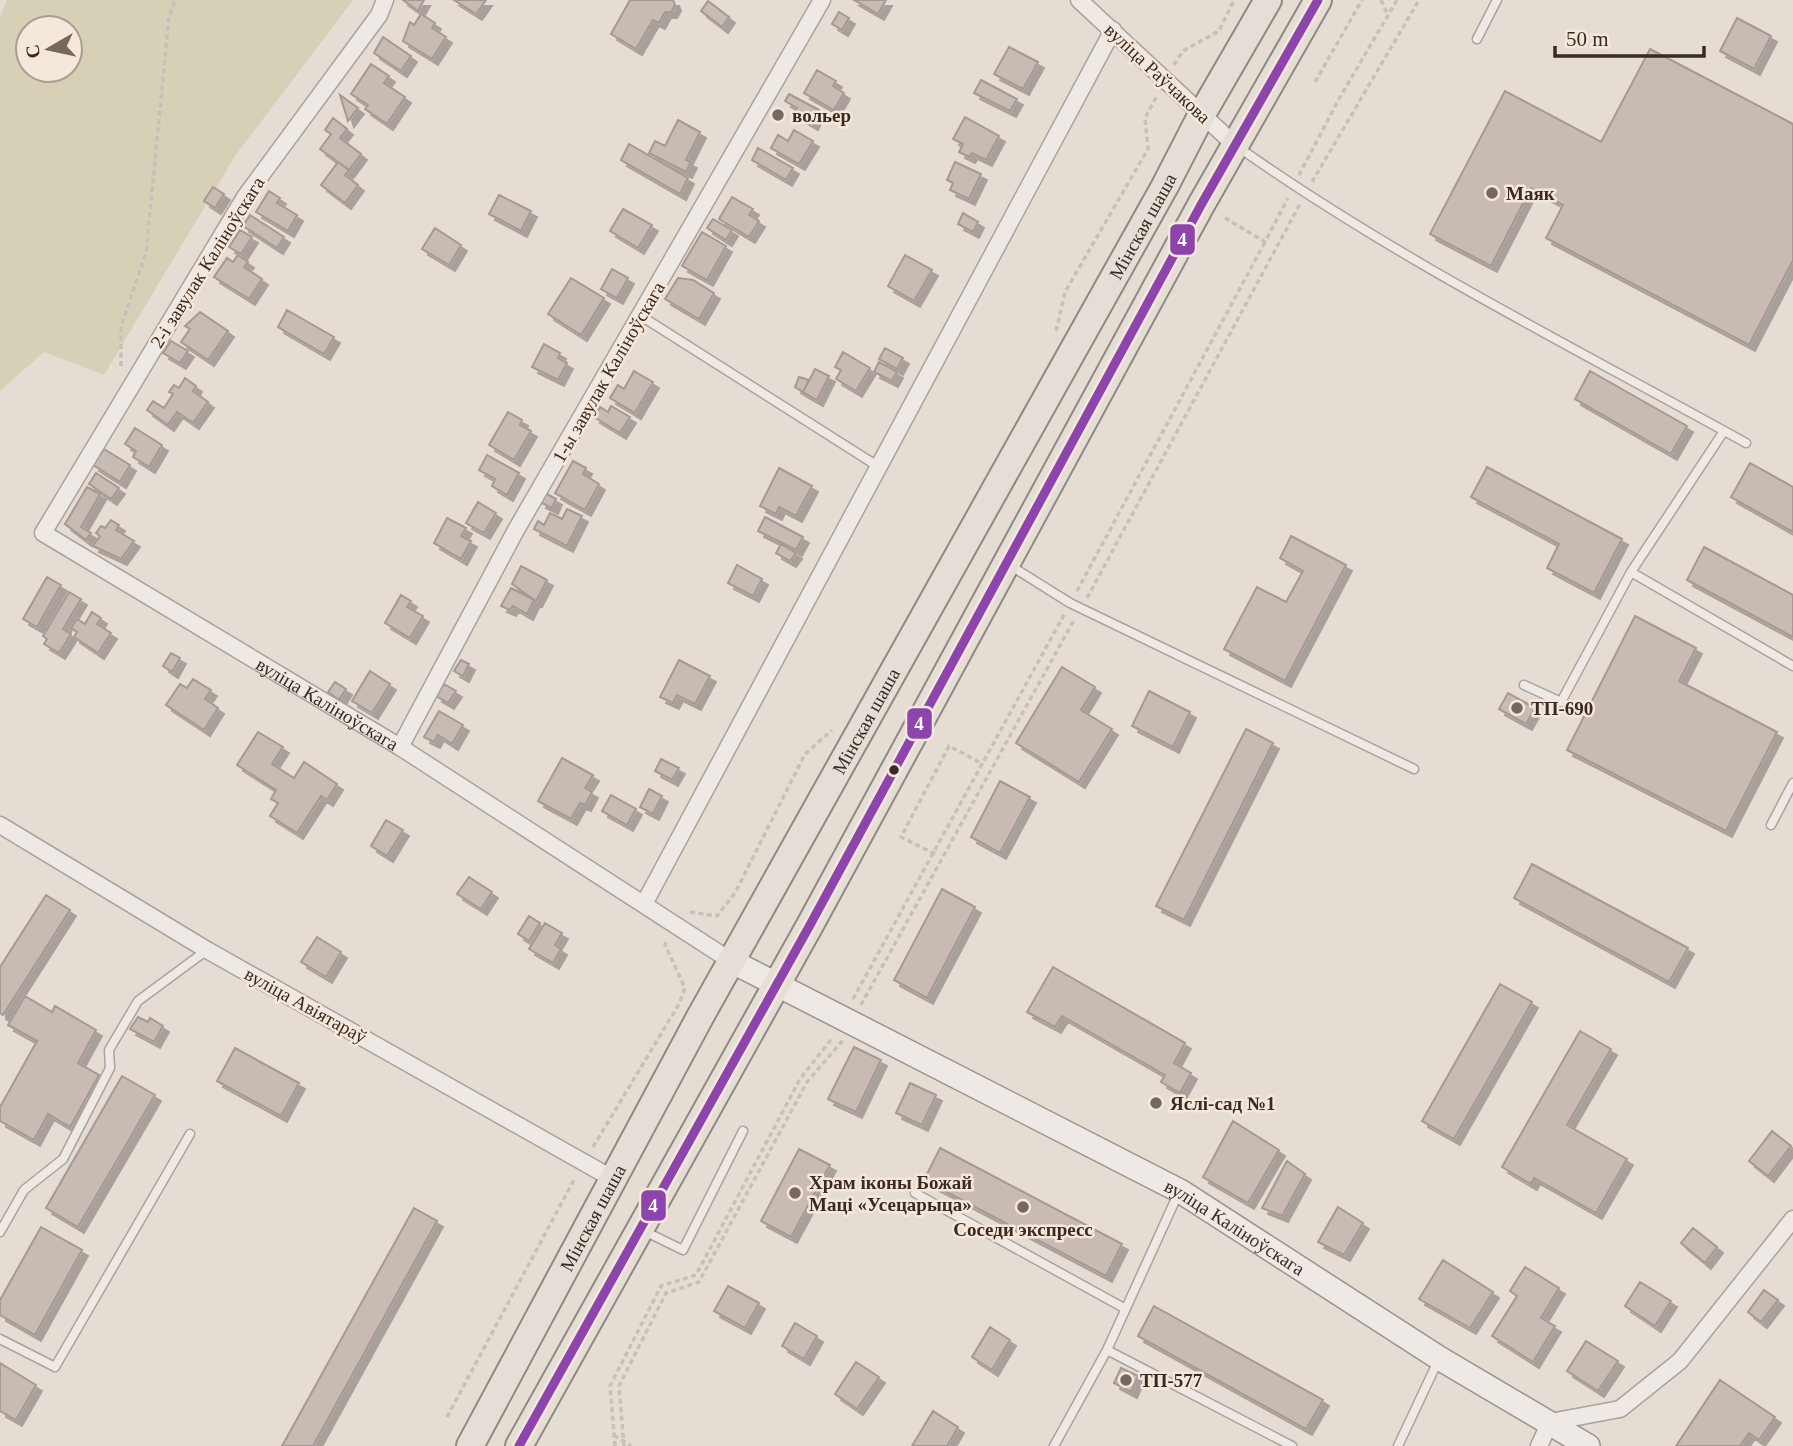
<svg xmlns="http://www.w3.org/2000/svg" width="1793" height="1446" font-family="Georgia,serif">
<defs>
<filter id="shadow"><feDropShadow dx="6" dy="6" stdDeviation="0" flood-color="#0004"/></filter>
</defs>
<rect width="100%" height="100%" fill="#e5dcd3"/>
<path fill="#d6d0b7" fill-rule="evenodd" d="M7,0h346l-118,156 -131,219 -60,-23 -44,39v-375zM28,28h42v42h-42z"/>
<path fill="#c8bbb4" stroke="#a69892" stroke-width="2" filter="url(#shadow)" d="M403,0h21l-6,11z
M454,0h32l-10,14z
M630,0h43l2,5 -4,7h-6l-6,11 -6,-3 -17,29 -25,-15z
M854,0h32l-8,14z
M708,1l21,16 -7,10 -21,-16z
M839,12l10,6 -7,12 -10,-6z
M421,14l14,9 -3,5 14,9 -14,22 -29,-18 7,-19 4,3z
M1737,18l34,18 -17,33 -34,-18z
M383,37l28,19 -10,15 -27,-18z
M1009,47l29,15 -15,27 -29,-15z
M1650,49l143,75v136l-44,85 -203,-107 17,-33 -32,-17 -40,78 -61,-32 75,-143 96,51z
M371,64l18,12 -5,7 21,14 -18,27 -22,-15 3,-4 -17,-11z
M817,70l19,11 -3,5 11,7 -10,17 -30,-17z
M981,80l36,19 -7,12 -36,-18z
M789,94l30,16 -7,14 -19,-11 4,-5 -12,-7z
M340,95l18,13 -10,13z
M965,117l34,19 -13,24 -14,-7 -3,4 -10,-5 4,-8 -10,-5z
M333,118l14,11 -7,9 21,16 -12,16 -29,-21 11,-15 -6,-4z
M678,120l22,12 -14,28 5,2 -5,10 -37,-19 6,-12 10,5z
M794,130l19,11 -14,23 -28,-16 7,-13 10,6z
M629,144l59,34 -8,16 -59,-34z
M758,148l35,20 -7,12 -34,-20z
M338,162l11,8 -4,5 13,10 -13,18 -24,-18z
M955,162l26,12 -12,25 -19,-9 3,-7 -6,-3z
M213,187l11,7 -9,14 -11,-7z
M269,191l11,7 -3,5 20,12 -9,16 -32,-19z
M499,195l32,16 -10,20 -32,-17z
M732,197l21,12 -4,6 10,6 -10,16 -30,-18z
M623,209l29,16 -14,23 -28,-17z
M963,213l15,9 -5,10 -15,-8z
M250,215l34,22 -7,11 -34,-22z
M713,219l19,11 -6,10 -19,-12z
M435,228l26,17 -12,20 -27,-16z
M240,230l12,7 -11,17 -12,-7z
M702,232l24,14 -19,34 -25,-14z
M238,255l10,7 -4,5 18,12 -13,20 -35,-22 13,-19 6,4z
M905,255l27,15 -18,31 -26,-15z
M612,269l16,9 -11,20 -16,-9z
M571,278l33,20 -23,37 -33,-21z
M678,278l15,2 21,13 -15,26 -34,-20z
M287,310l47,27 -10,17 -46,-27z
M200,312l28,19 -20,29 -27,-18 9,-13 -5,-3z
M171,341l17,10 -8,12 -17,-10z
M544,344l16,9 -2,5 9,5 -9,17 -26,-13z
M885,348l18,10 -6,11 -18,-10z
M843,352l27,16 -14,23 -20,-12 5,-9 -6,-3z
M879,362l18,10 -5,9 -18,-9z
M815,369l14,7 -12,24 -14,-8z
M634,371l19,11 -18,31 -25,-15 8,-13 6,4z
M1590,371l97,55 -16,28 -96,-55z
M799,377l10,3 -6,12 -8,-5z
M185,378l11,8 -3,5 15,11 -15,21 -16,-11 -9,13 -21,-15 6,-9 11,7 9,-14 -4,-2 5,-7 5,3z
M611,406l19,11 -10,16 -26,-16 6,-10 8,5z
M508,412l14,8 -2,5 11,6 -17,29 -25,-15z
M135,428l27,17 -13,22 -16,-10 3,-6 -11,-7z
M104,449l26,16 -10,17 -27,-17z
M487,455l32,18 -12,22 -15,-9 3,-7 -16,-9z
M573,461l13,7 -3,6 16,10 -14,26 -30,-17z
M1750,463l43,24v45l-62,-35z
M1487,467l135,72 -28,54 -47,-25 12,-24 -88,-47z
M779,468l33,18 -16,30 -17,-9 -3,7 -16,-8z
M96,473l23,15 -8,11 -22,-15z
M87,487l13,7 -19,33 10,6 -5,7 -21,-16z
M545,493l11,6 -4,9 -12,-6z
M478,502l18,11 -12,20 -18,-10z
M567,509l15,7 -15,30 -33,-17 4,-8 6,4 6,-12 12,6z
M765,517l38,20 -7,13 -38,-19z
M447,518l19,10 -5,8 10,5 -10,18 -27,-16z
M111,520l8,5 -3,5 18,11 -13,18 -28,-13 7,-10 -4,-3 5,-7 4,2z
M1291,536l55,29 -61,116 -61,-32 33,-62 29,15 17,-31 -23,-13z
M781,544l15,9 -6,8 -14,-8z
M1704,547l89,48v42l-106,-57z
M737,565l25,14 -9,17 -25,-13z
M521,566l26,14 -11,21 -24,-17z
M47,577l14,8 -24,42 -14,-8z
M511,588l23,12 -7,14 -14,-8 -3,4 -9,-4z
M69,592l12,7 -18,30 8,5 -12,19 -15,-9 3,-5 -4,-3z
M401,595l10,6 -4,6 16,9 -13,22 -25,-15z
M92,612l9,6 -4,6 14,9 -13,20 -24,-16 3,-5 -6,-4 6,-9 8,5z
M1635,616l61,32 -17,33 98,51 -51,99 -159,-81z
M171,653l9,5 -8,14 -9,-6z
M461,660l8,4 -6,12 -9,-5z
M679,660l31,16 -15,28 -18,-9 -4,8 -13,-6z
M1062,667l33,20 -14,23 31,19 -33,53 -63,-39z
M370,671l20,13 -18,29 -20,-12z
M193,679l18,11 -6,9 13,9 -14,22 -38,-25 14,-21 7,4z
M335,682l11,7 -7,11 -11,-8z
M444,684l12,7 -8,12 -12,-7z
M1149,691l41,21 -17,35 -41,-21z
M1508,693l27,15 -9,16 -27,-15z
M439,711l24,14 -11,19 -14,-9 -4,7 -10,-5z
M1246,729l27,14 -89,177 -28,-14z
M258,732l25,15 -11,17 22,14 10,-16 33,22 -10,16 -6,-4 -24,37 -27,-17 8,-13 -7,-4 5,-9 -39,-25z
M562,758l31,17 -8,13 7,4 -7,13 -5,-2 -9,16 -33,-18z
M661,759l18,9 -7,12 -17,-9z
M1000,781l30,16 -30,56 -29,-16z
M649,789l13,7 -9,18 -13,-7z
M611,795l25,14 -9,16 -25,-14z
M386,820l17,10 -16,26 -16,-10z
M1532,864l156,84 -19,34 -155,-84z
M469,877l23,15 -11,17 -24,-15z
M942,889l33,18 -48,91 -33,-18z
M46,895l24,15 -67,105 -3,-2v-46z
M529,916l11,7 -11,18 -11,-7z
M545,923l17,10 -7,12 6,4 -8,14 -24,-14z
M317,937l24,15 -15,25 -25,-15z
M1053,967l132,76 -11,20 17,10 -11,20 -19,-11 4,-7 -103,-59 -7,11 -28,-15z
M1500,984l32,18 -78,137 -32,-18z
M25,996l27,16 3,-6 41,24 -18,33 21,12 -29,52 -22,-13 -14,26 -34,-19v-14l37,-66 -29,-16z
M138,1017l10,5 2,-4 13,8 -9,16 -24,-13z
M1580,1031l31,18 -44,76 60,34 -31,54 -62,-35 -3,6 -29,-17z
M854,1047l27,13 -25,52 -28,-13z
M235,1048l64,35 -18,33 -64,-35z
M122,1076l33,19 -77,132 -32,-19z
M910,1083l26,12 -14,30 -26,-12z
M1233,1121l46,29 -31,53 -45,-26z
M1772,1131l19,15 -23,30 -19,-15z
M940,1148l182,96 -16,32 -182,-96z
M799,1149l31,16 -39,72 -30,-16z
M1287,1161l18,13 -23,42 -20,-8z
M1338,1207l25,16 -19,32 -26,-13z
M414,1208l23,13 -124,225h-31z
M41,1227l41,23 -47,85 -35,-20v-15z
M1693,1228l24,19 -12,16 -24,-20z
M1443,1260l50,32 -23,36 -51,-29z
M1525,1267l34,21 -18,30 14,8 -22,36 -41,-26 25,-40 -7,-5z
M1640,1282l31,19 -16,25 -30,-20z
M728,1286l31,17 -14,25 -31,-17z
M1764,1290l14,10 -17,22 -13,-10z
M1154,1306l169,94 -17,29 -168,-93z
M795,1323l22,13 -13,23 -22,-13z
M990,1327l20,13 -18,30 -20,-13z
M1586,1341l32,20 -20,30 -31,-20z
M856,1362l23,15 -22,32 -22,-15z
M0,1363l36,22 -20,35 -16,-9z
M1121,1368l17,8 -7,16 -17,-9z
M1720,1380l55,37 -16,23 -10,-7 -9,13h-64z
M933,1411l25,16 -11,19h-35z"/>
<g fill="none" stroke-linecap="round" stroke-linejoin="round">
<defs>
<path id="service" d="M1477,39l20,-39
M1238,147c160,113 337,201 508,296
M641,316l238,151
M1011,566l59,37 344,166
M1631,572l162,94
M1524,685l37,17 70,-130 93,-141
M1771,825l22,-42
M915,1193l209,115
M644,1231l39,19 60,-119
M0,1232l24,-42 39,-31 47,-91 -1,-18 29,-49 69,-51
M0,1339l55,28 135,-233
M1107,1350l185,96
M1054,1446l53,-96 71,-156
M1398,1446l40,-85"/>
<g id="minor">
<path id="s1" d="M385,0l-6,15 -134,182 -202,336 357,214 331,214"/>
<path d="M1079,0l157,146"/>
<path d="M400,747l116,-217 306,-530"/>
<path d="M0,825l207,125 408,230"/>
<path d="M644,904l469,-874"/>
<path d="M1539,1446l11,-24 70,-13 60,-48 113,-142"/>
</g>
<g id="secondary">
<path id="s2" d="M731,961l449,230 259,167 149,88"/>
</g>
<g id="primary">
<path id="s3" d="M470,1446l230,-429 465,-831 37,-72 66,-114"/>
<path d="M519,1446l291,-521 391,-720 117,-205"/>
</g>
</defs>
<use href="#service" stroke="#aba29b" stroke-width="11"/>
<use href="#minor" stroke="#aba29b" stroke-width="19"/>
<use href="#secondary" stroke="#9b928b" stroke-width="26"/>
<use href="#primary" stroke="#908882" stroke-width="30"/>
<path stroke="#c6c0bb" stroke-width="3.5" stroke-dasharray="5 3.5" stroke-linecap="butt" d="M1381,0l7,15
M1174,65l9,-14 36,-20 15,-31
M1315,82l47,-82
M1299,175l41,-78 57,-97
M1312,182l107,-182
M1225,218l40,24 23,-44
M1056,331l9,-39 83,-143 -3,-31 12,-22
M121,366v-39l25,-74 23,-236 6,-17
M1077,591l188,-349
M1087,598l213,-394
M935,854l-34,-17 48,-91 34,18
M690,912l27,4 18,-23 70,-139 27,-24
M853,999l212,-386
M861,1005l213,-385
M593,1147l86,-143 6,-16 -20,-43 2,-5
M447,1417l128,-239
M614,1435l17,11
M615,1446l-5,-60 51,-100 35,-11 104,-196 33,-42
M624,1446l-5,-60 47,-93 33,-11 108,-200 36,-42"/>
<use href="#service" stroke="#eee9e4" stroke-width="8"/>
<use href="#minor" stroke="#eee9e4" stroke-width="16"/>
<use href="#secondary" stroke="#eee9e4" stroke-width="23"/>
<use href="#primary" stroke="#e5ded6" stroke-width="26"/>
<defs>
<path id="bus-1" d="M519,1446l291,-521 391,-720 117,-205"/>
</defs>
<use href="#bus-1" stroke="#f4e8db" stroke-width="14"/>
<use href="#bus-1" stroke="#8e44ad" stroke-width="9"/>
</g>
<g fill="#766861" stroke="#f4e8db" stroke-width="2.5">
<circle cx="778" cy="115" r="7"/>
<circle cx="1492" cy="193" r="7"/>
<circle cx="1517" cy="708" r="7"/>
<circle cx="1156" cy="1103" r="7"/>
<circle cx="795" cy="1193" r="7"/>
<circle cx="1023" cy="1207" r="7"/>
<circle cx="1126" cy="1380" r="7"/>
</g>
<circle fill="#3a2a23" stroke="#f4e8db" stroke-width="2.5" cx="894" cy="770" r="6"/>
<g text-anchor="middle" stroke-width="5" stroke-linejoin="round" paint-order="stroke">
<g font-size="19" fill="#3a2a23" stroke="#f4e8db">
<text transform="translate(1158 73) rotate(43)" y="7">вуліца Раўчакова</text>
<text dy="7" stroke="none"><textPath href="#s3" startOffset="1393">Мінская шаша</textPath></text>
<text transform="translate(207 262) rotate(-58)" y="7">2-і завулак Каліноўскага</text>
<text transform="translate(608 372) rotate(-60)" y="7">1-ы завулак Каліноўскага</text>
<text dy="7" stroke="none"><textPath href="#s1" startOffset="966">вуліца Каліноўскага</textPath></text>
<text dy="7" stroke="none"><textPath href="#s3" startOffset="826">Мінская шаша</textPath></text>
<text transform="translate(306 1005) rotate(29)" y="7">вуліца Авіятараў</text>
<text dy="7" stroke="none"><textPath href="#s3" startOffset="259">Мінская шаша</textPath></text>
<text dy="7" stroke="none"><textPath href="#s2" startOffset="570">вуліца Каліноўскага</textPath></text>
</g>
<g font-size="19" font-weight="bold" fill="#3a2a23" stroke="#f4e8db" text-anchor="start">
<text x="792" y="122">вольер</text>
<text x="1506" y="200">Маяк</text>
<text x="1531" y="715">ТП-690</text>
<text x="1170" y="1110">Яслі-сад №1</text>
<text x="809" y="1189">Храм іконы Божай<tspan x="809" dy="22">Маці «Усецарыца»</tspan></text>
<text x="1023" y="1236" text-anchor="middle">Соседи экспресс</text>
<text x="1140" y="1387">ТП-577</text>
</g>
</g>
<g stroke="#f4e8db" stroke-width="2.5">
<rect x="1169" y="223" width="27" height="33" rx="7" fill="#8e44ad"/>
<rect x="906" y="707" width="27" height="33" rx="7" fill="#8e44ad"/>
<rect x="640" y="1189" width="27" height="33" rx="7" fill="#8e44ad"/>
</g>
<g font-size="19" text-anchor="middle" font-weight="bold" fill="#fff">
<text x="1182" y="246">4</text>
<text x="919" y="730">4</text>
<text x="653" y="1212">4</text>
</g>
<g transform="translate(49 49) rotate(261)"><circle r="33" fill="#f4e8db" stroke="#aa9c91" stroke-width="2"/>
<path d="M0-5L12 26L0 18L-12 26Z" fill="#766861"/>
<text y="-10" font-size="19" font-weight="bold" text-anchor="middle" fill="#3a2a23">С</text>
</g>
<path d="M1555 46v10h149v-10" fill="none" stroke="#3a2a23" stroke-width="3.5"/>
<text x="1566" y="46" font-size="21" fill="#3a2a23" stroke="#f4e8db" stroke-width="5" paint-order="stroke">50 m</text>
</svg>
